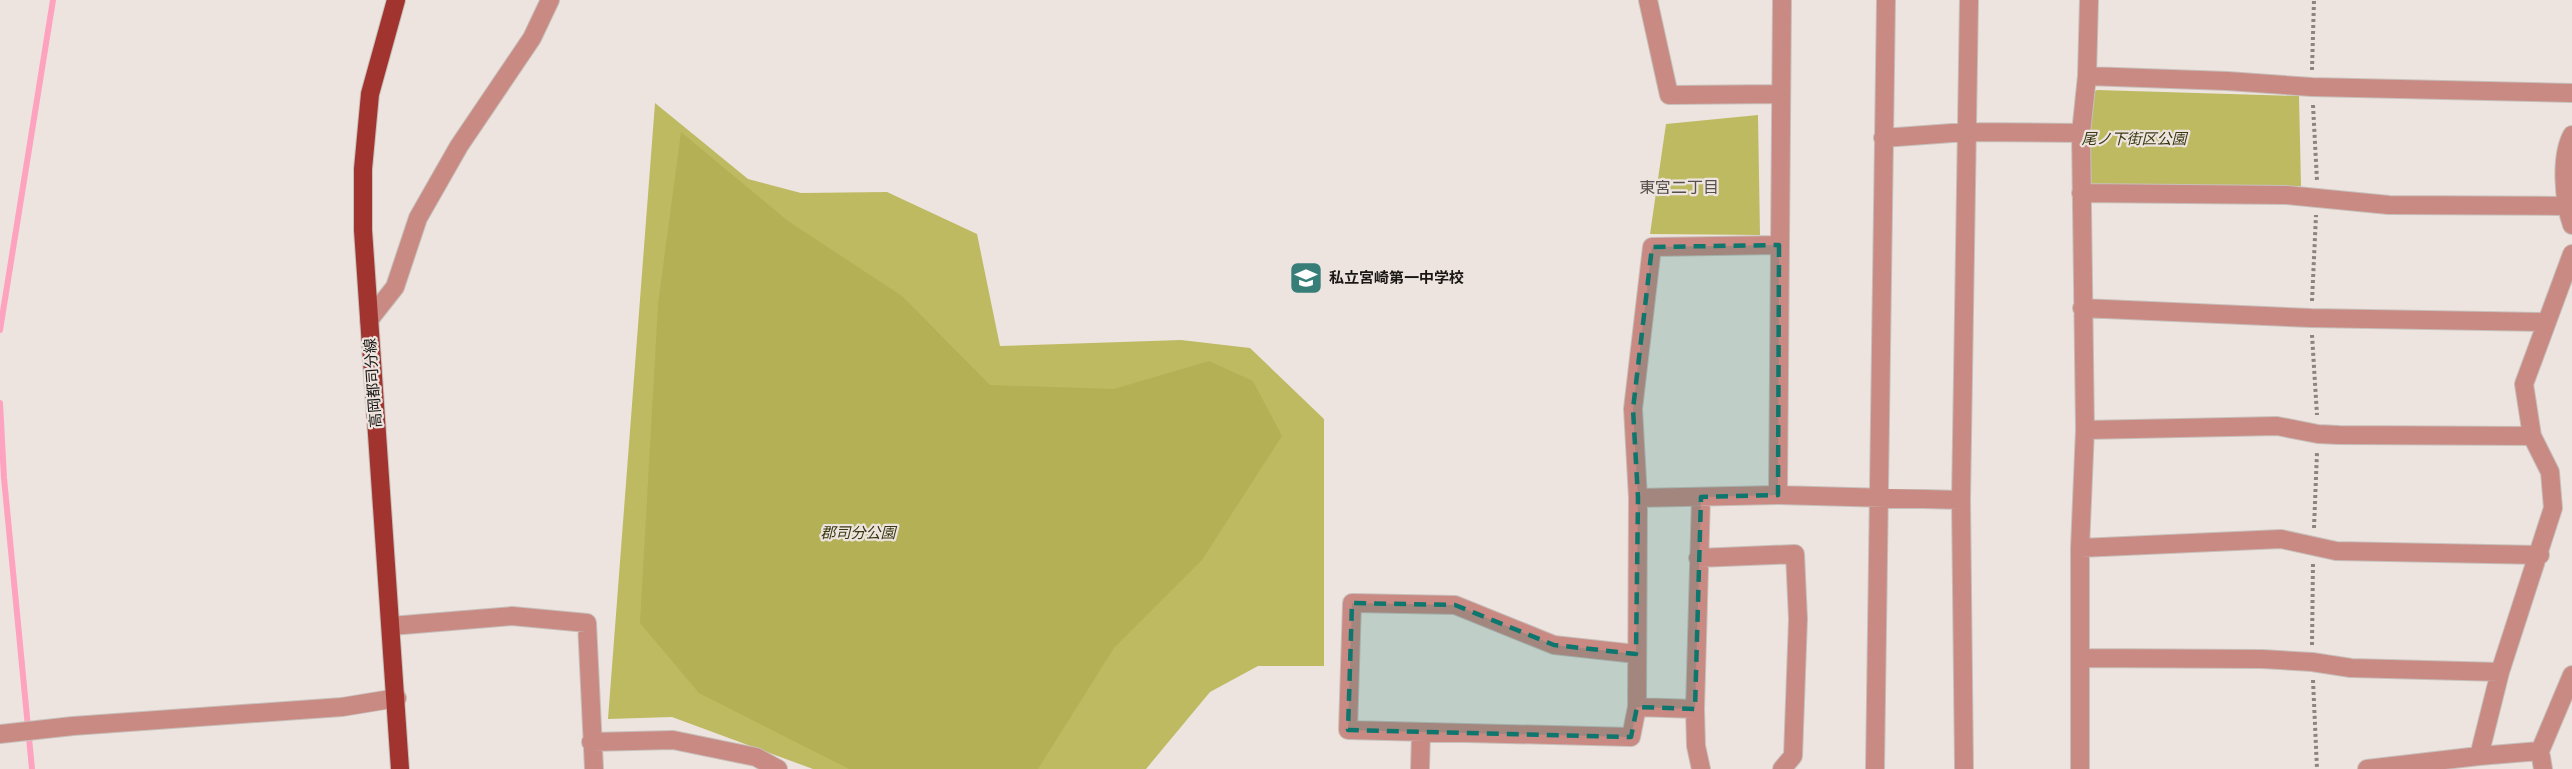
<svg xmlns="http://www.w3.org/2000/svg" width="2572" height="769" font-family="'PT Serif','Noto Sans JP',serif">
<rect width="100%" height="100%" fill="#ede4df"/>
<path fill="#beba62" d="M2097,90l202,6 2,90h-209l-5,-10v-80z
M655,103l93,76 53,14 86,-1 90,42 23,112 181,-6 69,8 74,71v247h-66l-48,26 -64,77h-333l-141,-52 -64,2z
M1758,115l2,120 -110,-1 16,-110z"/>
<path fill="#b4b056" d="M681,132l107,89 114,75 88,89 124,4 95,-28 44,20 29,55 -80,124 -88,88 -76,121h-189l-150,-76 -59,-70 18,-319z"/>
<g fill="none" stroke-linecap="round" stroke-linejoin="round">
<path stroke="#fea3bf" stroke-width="6" d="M0,330l53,-330
M0,403l4,75 28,291"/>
<defs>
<path id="minor" d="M1648,0l21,95 111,-1
M2087,76l140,5 85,6 260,6
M2572,135c-12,22 -8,67 0,90
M1883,138l83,-6 115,1
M2081,193l205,2 103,10 176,1
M2082,308l229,10 235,4
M369,320l26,-33 23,-69 41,-72 73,-108 18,-38
M2085,430l192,-4 41,8 21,1 193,1
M1778,495l4,-495
M1701,497l-6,212 1,37 5,23
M1638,498l140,-3 183,5
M2080,548l201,-9 55,12 204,4
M1698,558l97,-4 3,65 -5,137 -11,13
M391,626l121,-10 75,7 7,146
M1636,654l-82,-9 -99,-40 -103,-2 -4,127 283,7 6,-30 1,-209 -5,-89 19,-162 127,-2
M2082,658l180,1 50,3 39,6 149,4
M1637,707l58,2
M0,734l73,-8 269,-19 55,-9
M591,742l82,-2 83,17 22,12
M2479,756l21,-84 53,-164 -3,-36 -18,-36 -8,-52 48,-130
M1420,769l1,-36
M1875,769l11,-769
M1964,769l-3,-269 8,-500
M2080,769v-221l5,-118 -4,-297 6,-57 2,-76
M2367,769l112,-13 61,-5
M2543,769l-3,-18 32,-76"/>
<path id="major" d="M396,0l-26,94 -7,75v61l37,539"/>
</defs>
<use href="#minor" stroke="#c7bfba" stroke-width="20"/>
<use href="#major" stroke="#c7bfba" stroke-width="20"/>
<path stroke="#8b8481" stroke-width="4" stroke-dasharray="3 3" stroke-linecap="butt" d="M2312,70l2,-70
M2313,105l4,76
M2312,301l4,-86
M2312,335l5,80
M2314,528l3,-76
M2312,645l1,-82
M2313,680l4,89"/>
<use href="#minor" stroke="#c88a83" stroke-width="18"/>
<use href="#major" stroke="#a2342f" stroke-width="18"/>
</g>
<path fill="#0f766e" fill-opacity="0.2" stroke="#0f766e" stroke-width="4.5" stroke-dasharray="12 8" stroke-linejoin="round" d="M1779,245l-1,250 -77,2 -6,212 -58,-2 -6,30 -283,-7 4,-127 103,2 99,40 82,9 2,-156 -5,-89 19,-162z"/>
<defs>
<symbol id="school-square" viewBox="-11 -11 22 22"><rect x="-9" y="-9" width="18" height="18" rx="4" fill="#377e78" stroke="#ede4df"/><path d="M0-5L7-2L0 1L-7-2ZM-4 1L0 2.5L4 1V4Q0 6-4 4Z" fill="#fff"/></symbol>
</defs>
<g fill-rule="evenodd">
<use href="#school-square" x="1287" y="259" width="38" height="38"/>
</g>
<g text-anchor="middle" stroke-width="4.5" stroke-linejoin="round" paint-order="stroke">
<g font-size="15" font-style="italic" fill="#393811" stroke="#ede4df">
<text x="2134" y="144">尾ノ下街区公園</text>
<text x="858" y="538">郡司分公園</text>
</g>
<g font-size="15" font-weight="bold" fill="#191614" stroke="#ede4df" text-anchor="start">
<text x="1329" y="283">私立宮崎第一中学校</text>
</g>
<g font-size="15" fill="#191614" stroke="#ede4df">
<text transform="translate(373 383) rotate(-94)" y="5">高岡都司分線</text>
</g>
<g font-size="16" fill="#564f4b" stroke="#ede4df">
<text x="1679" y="193">東宮二丁目</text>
</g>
</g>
</svg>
